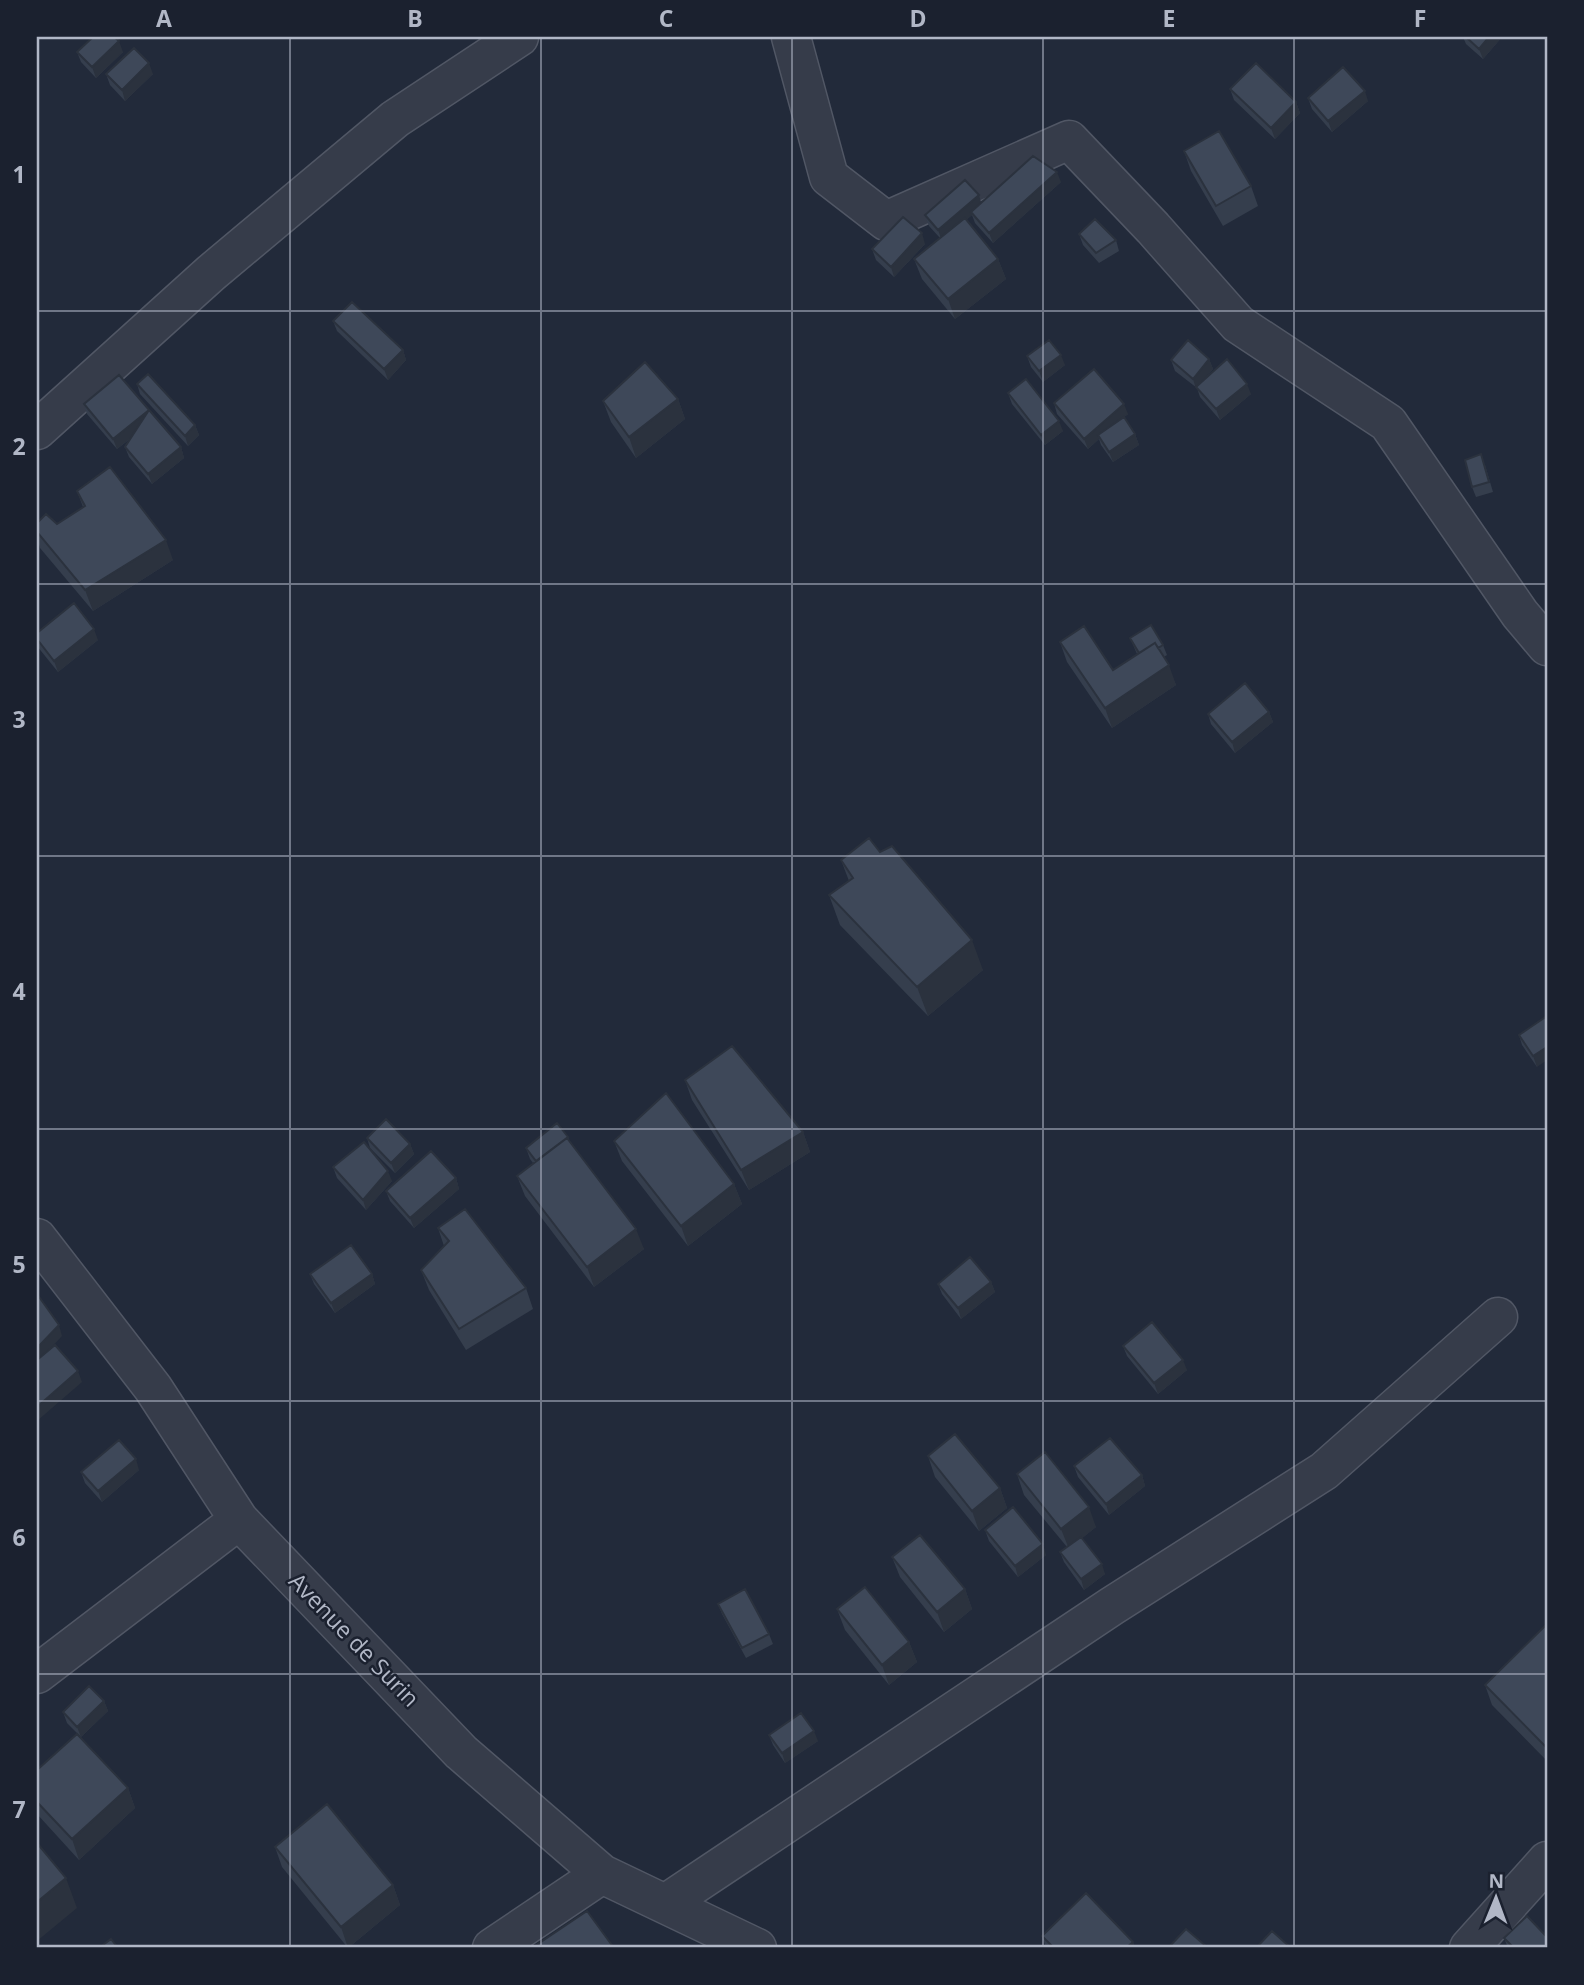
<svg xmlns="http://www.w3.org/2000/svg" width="1584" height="1985" font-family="'Open Sans',sans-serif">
<rect width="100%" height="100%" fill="#222a3a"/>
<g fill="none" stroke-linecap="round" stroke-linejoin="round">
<defs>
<path id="street" d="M791,37l38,140 57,44 183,-81 84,88 85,96 150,99 132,191 27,32
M37,430l174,-157 184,-154 124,-82
M37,1238l116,150 86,132 222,232 141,122 155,74
M37,1674l202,-154
M665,1904l447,-298 212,-135 174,-154
M492,1948l110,-74
M1469,1948l78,-87"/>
</defs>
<use href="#street" stroke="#515765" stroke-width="41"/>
<use href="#street" stroke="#363c4a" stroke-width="38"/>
</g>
<path fill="#353e4d" d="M1463,37h39l-19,22 -17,-15z
M77,52h46l-27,26 -15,-16z
M106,74h47l-28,27 -15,-16z
M1230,89l66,13 4,11 -25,26 -41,-39z
M1308,98l60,3 -36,31 -20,-23z
M1184,151l67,35 7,20 -35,20 -32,-55z
M1061,182l-68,61 -18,-20 -3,-8 -6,5 32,39 8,20 -51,40 -33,-40 -8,-20 26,-21 -11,-12 -4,-11 56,-12z
M1079,234l37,6 3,11 -20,12 -16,-18z
M925,244l-31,33 -18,-17 -4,-11z
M333,321l70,29 3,10 -18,20 -51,-49z
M1027,356l38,9 -22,17 -12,-15z
M1209,359l4,10 -8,10 46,15 -31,26 -20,-23 -3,-9 -22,-17 -4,-11z
M137,384l58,41 4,10 -11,11 -48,-52z
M1008,393l55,38 -18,14 -33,-41z
M678,399l7,20 -49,39 -25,-36 -8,-21z
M1054,403l74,11 -4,3 11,17 4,11 -26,17 -12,-17 -2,-6 -11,10 -31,-35z
M84,404l97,43 3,11 -32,26 -23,-27 -4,-10 6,-9 -14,11 -30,-35z
M1485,465l8,27 -17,5 -4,-10z
M77,491l96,69 -80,51 -53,-63 -3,-11v-14l20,1 26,-17z
M37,633l61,7 -40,32 -21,-26z
M1130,638l33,7 4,10 -3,2 12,28 -64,43 -45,-66 -7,-20 53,28 24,-16z
M1269,712l4,10 -38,31 -24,-29 -3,-10z
M880,852l103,118 -55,46 -88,-91 -11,-30 20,-14 -8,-21z
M1547,1016l-10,51 -15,-22 -3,-10z
M685,1080l118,52 7,20 -61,38 -57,-90z
M568,1137l2,6 74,106 -50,38 -69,-91 -8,-20 16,-13 -3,-4 -4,-11z
M367,1138l43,6 4,10 -19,19 -25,-25z
M614,1141l120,43 8,20 -54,42 -66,-85z
M333,1167l59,14 -26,29 -29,-32z
M456,1178l3,11 -45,39 -24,-27 -4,-10z
M438,1228l88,60 7,21 -67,41 -37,-60 -8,-20 23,-24z
M310,1274h62l3,10 -40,29 -21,-29z
M991,1282l4,10 -34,27 -19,-25 -4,-10z
M1123,1346l64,24 -29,24 -31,-38z
M928,1456l72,32 7,20 -28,23 -44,-54z
M1074,1466l68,9 3,11 -36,29 -31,-38z
M139,1470l-37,32 -17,-19 -4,-11z
M1017,1474l79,53 -14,11 23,36 -21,16 -20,-28 -4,-10 7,-5 -43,-52z
M985,1530l61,25 -28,22 -29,-36z
M892,1557l73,32 7,20 -28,23 -44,-55z
M718,1604l51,30 4,10 -27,14 -24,-44z
M837,1609l72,33 8,20 -28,23 -44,-55z
M1547,1628v133l-55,-56 -7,-20z
M104,1701l4,10 -27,26 -14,-14 -4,-11z
M769,1735l49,6 -33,22 -12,-18z
M37,1770l91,18 7,20 -56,52 -42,-46z
M275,1847l118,38 7,20 -52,43 -66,-81z
M1042,1936l91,6 2,6h-89z
M1504,1938l43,10h-39z"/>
<path fill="#2b323e" d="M1489,37h13l-19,22 -4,-10z
M119,41l4,11 -27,26 -4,-11z
M149,63l4,11 -28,27 -3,-11z
M1365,91l3,10 -36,31 -4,-11z
M1296,102l4,11 -25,26 -4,-11z
M1057,172l4,10 -68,61 -4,-10z
M979,195l3,11 -11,6 1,3 -30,26 -4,-11z
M922,233l3,11 -31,33 -3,-10z
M998,259l8,20 -51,40 -7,-20z
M403,350l3,10 -18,20 -4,-11z
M1061,355l4,10 -22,17 -4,-11z
M1209,359l4,10 -17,20 -3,-10z
M1247,384l4,10 -31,26 -4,-11z
M678,399l7,20 -49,39 -7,-21z
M1124,404l4,10 -28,24 -2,-3 1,4 -11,10 -4,-10z
M149,410l3,11 -35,28 -4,-10z
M1059,421l4,10 -18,14 -4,-10z
M195,425l4,10 -11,11 -3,-10z
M1135,434l4,11 -26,17 -4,-10z
M181,447l3,11 -32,26 -4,-10z
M166,540l7,20 -80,51 -8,-21z
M94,629l4,11 -40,32 -4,-11z
M1169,665l7,20 -64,43 -7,-20z
M1269,712l4,10 -38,31 -3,-11z
M972,940l11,30 -55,46 -11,-29z
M1547,1047v13l-10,7 -4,-11z
M803,1132l7,20 -61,38 -8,-20z
M410,1144l4,10 -19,19 -4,-10z
M388,1171l4,10 -26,29 -3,-10z
M456,1178l3,11 -45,39 -4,-10z
M734,1184l8,20 -54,42 -7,-20z
M636,1229l8,20 -50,38 -7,-20z
M372,1274l3,10 -40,29 -4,-10z
M991,1282l4,10 -34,27 -3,-11z
M59,1325l3,11 -25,27v-15z
M1183,1360l4,10 -29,24 -4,-11z
M78,1371l4,11 -45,39v-14z
M136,1459l3,11 -37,32 -4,-11z
M1142,1475l3,11 -36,29 -3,-11z
M1000,1488l7,20 -28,23 -7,-20z
M1089,1507l7,20 -27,22 -8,-20z
M1043,1544l3,11 -28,22 -3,-11z
M1102,1564l3,10 -21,16 -3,-11z
M965,1589l7,20 -28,23 -7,-20z
M909,1642l8,20 -28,23 -7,-20z
M104,1701l4,10 -27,26 -4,-10z
M814,1731l4,10 -33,22 -3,-10z
M128,1788l7,20 -56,52 -7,-21z
M66,1878l11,30 -40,33v-39z
M393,1885l7,20 -52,43 -7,-21z
M1133,1942l2,6h-9z"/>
<path fill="#3e4859" stroke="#2b323e" stroke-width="2" d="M93,37h21l5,4 -27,26 -15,-15z
M1466,37h23l-10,12z
M134,48l15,15 -27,27 -16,-16z
M1256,63l40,39 -25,26 -41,-39z
M1343,67l22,24 -37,30 -20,-23z
M1219,131l32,55 -35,20 -32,-55z
M1033,156l24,16 -68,61 -18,-21z
M965,180l14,15 -41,35 -13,-15z
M903,217l19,16 -31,34 -19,-18z
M965,218l33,41 -50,40 -34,-40z
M1095,219l21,21 -20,13 -17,-19z
M352,302l51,48 -19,19 -51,-48z
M1049,340l12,15 -22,16 -12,-15z
M1188,340l21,19 -16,20 -22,-19z
M1227,359l20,25 -31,25 -20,-22z
M645,362l33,37 -49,38 -26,-36z
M1094,369l30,35 -40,35 -30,-36z
M148,374l47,51 -10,11 -48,-52z
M119,375l62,72 -33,27 -23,-27 24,-37 -36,29 -29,-35z
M1026,379l33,42 -18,14 -33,-42z
M1124,417l11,17 -26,18 -11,-17z
M1481,454l8,28 -17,5 -7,-27z
M110,467l56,73 -81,50 -48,-58v-9l9,-9 11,10 28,-18 -8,-15z
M74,603l20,26 -40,32 -17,-22v-6z
M1151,625l12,20 -5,3 -3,-5 -16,10 -9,-15z
M1084,626l29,44 42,-27 14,22 -64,43 -45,-66z
M1245,683l24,29 -37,30 -24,-28z
M869,838l11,14 12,-6 80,94 -55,47 -88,-92 24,-17 -12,-18z
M1547,1016v31l-14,9 -14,-21z
M732,1046l71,86 -62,38 -56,-90z
M666,1093l68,91 -53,42 -67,-85z
M386,1119l24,25 -19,19 -24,-25z
M557,1123l11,14 -32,24 -10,-13z
M567,1138l69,91 -49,38 -70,-91z
M364,1142l24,29 -25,29 -30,-33z
M431,1151l25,27 -46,40 -24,-27z
M465,1209l61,79 -67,41 -38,-59 28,-29 -11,-13z
M351,1245l21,29 -41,29 -21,-29z
M970,1257l21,25 -33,26 -20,-24z
M37,1294l22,31 -22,23z
M1152,1322l31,38 -29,23 -31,-37z
M55,1345l23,26 -41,36v-47z
M955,1434l45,54 -28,23 -44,-55z
M1110,1438l32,37 -36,29 -32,-38z
M119,1440l17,19 -38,32 -17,-19z
M1045,1452l44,55 -28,22 -44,-55z
M1013,1507l30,37 -28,22 -30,-36z
M920,1535l45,54 -28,23 -45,-55z
M1081,1537l21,27 -21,15 -21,-27z
M865,1587l44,55 -27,23 -45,-56z
M745,1589l24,45 -27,14 -24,-44z
M1545,1626l2,2v120l-62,-63z
M89,1686l15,15 -27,26 -14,-15z
M801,1713l13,18 -32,22 -13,-18z
M77,1734l51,54 -56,51 -35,-37v-32z
M327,1804l66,81 -52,42 -66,-80z
M37,1843l29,35 -29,24z
M1086,1893l47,49 -7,6h-72l-12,-12z
M587,1911l27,37h-82z
M1527,1916l20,21v11h-33l-10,-10z
M1186,1929l21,18 -1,1h-38z
M1272,1931l19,17h-35z
M111,1939l7,9h-19z"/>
<path fill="none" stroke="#b1b7c6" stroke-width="2" stroke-opacity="0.55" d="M290,37v1911M541,37v1911M792,37v1911M1043,37v1911M1294,37v1911M37,311h1510M37,584h1510M37,856h1510M37,1129h1510M37,1401h1510M37,1674h1510"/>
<g text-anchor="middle" stroke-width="5" stroke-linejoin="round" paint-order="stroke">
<g font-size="23" fill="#b1b7c6" stroke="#1b212f">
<text transform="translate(354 1640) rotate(46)" y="8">Avenue de Surin</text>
</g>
</g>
<rect width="1584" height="1985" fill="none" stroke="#1b212f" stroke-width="77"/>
<g transform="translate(1496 1898) rotate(1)" stroke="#1b212f" stroke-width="5" paint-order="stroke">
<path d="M0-5L12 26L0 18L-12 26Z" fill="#b1b7c6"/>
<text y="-10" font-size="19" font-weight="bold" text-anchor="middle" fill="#b1b7c6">N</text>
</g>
<rect x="38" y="38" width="1508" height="1908" fill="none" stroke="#b1b7c6" stroke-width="2.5"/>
<g font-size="23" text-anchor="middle" font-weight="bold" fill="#b1b7c6">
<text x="164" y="27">A</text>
<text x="415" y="27">B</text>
<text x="666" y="27">C</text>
<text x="918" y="27">D</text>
<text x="1169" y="27">E</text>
<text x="1420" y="27">F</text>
<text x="19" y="183">1</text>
<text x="19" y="455">2</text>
<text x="19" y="728">3</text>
<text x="19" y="1000">4</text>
<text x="19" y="1273">5</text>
<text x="19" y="1546">6</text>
<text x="19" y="1818">7</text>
</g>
</svg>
